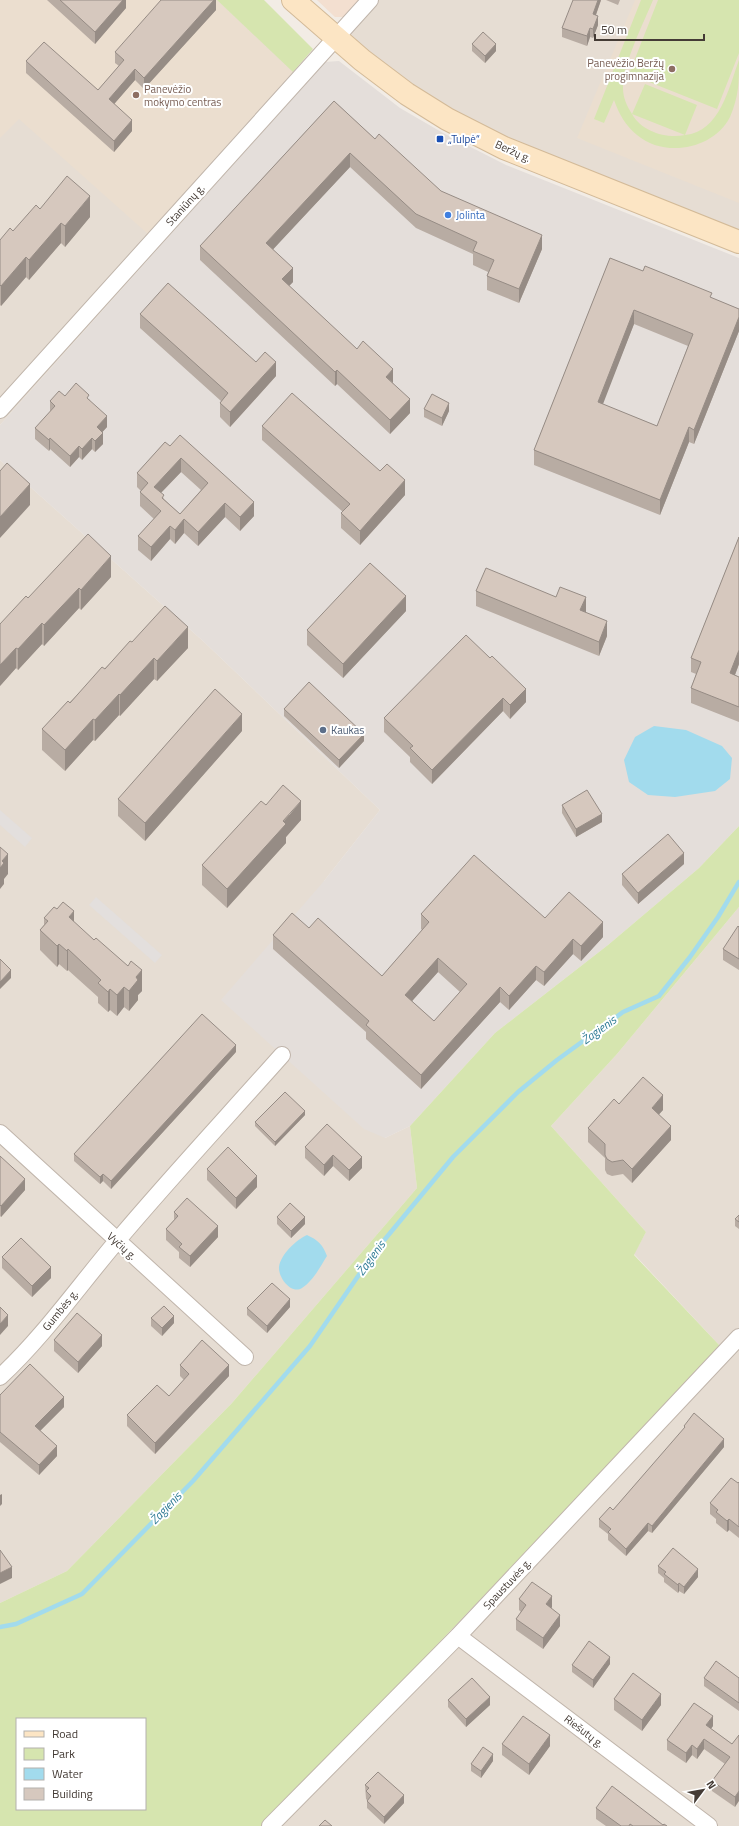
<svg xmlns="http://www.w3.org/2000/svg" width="739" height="1826" font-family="'Titillium Web',sans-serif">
<rect width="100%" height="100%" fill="#f2ece5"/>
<path fill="#e6ddd3" d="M0,0h217l89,83 -306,342z
M370,0h369v242l-235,-94 -168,-110z
M0,460l203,181 177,169 -56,71 61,257 25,-12 7,62 -185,215 -165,168 -67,32z
M739,907v919h-475l457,-479 -87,-93 12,-22 -95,-106 66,-72z"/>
<path fill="#f3dfd0" d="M317,0h50l-21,17h-11z"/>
<path fill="#e4deda" d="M339,61l61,47 43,25 63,32 233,93v568l-40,42 -91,77 -113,88 -85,93 -25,12 -21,-9 -143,-129 103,-119 56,-71 -177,-169 -203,-181v-35l325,-363z"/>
<path fill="#ebdecf" d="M0,0h217l76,72 -145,162 -129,-115 -19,19z
M635,0h104v203l-162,-65z"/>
<path fill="#d6e5af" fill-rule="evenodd" d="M217,0h47l49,49 -20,23z
M641,0h12c-9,22 -31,66 -30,88 0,10 4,18 9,26l13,-30 52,21 -12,30c35,-3 44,-48 54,-75 0,22 0,36 -9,57 -17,33 -66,41 -93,18 -12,-10 -18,-21 -23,-35l-10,23 -10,-4zM632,114l53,21c-18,4 -43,-3 -53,-21z
M658,0h81v53l-22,56 -88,-35z
M739,826v81l-122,147 -66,72 95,106 -12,23 87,92 -457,479h-264v-223l67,-32 165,-168 185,-215 -7,-62 85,-93 113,-88 91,-77zM17,1719h128v90h-128z"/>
<path fill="#e3dfdd" d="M0,810l32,28 -7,9 -25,-22z
M96,897l66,58 -7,8 -66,-58z"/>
<path fill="#a2dbed" d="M654,726l32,4 36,16 10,12 -2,21 -15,12 -40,6 -27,-2 -19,-13 -5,-22 11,-23z
M307,1235c11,5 16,10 20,21 -7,11 -14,25 -25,32 -11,7 -24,-11 -23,-21 2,-13 17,-27 28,-32z"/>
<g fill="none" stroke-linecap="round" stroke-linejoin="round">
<path stroke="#a2dbed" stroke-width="4.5" d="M0,1627l16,-3 66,-30 111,-113 117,-135 66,-96 77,-93 65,-65 39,-32 66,-48 36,-16 31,-39 28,-40 21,-35"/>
<defs>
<path id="street" d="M0,410l370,-410
M0,1133l245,224
M0,1377c44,-41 78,-90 117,-136 53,-63 110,-124 165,-186
M458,1636l251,190
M270,1826l188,-190 281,-299"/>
<path id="secondary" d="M293,0l69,60 45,34 40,25 57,29 235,94"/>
</defs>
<use href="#street" stroke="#c0b5ab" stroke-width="18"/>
<use href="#secondary" stroke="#d3ba98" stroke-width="24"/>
<use href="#street" stroke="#fff" stroke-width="16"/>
<use href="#secondary" stroke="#fce5c4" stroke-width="22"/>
</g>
<path fill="#b8aca3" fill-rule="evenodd" d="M47,0h79v8l-31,36z
M216,0v10l-72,79 -9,-9 -21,24 18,27 -18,21 -88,-79v-12l72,29 21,-24 -4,-3v-11z
M601,0l-5,15 2,10 -5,13 -3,-1 -3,9 -25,-9v-9z
M606,0h14l-2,5z
M472,44l24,7 -11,12 -13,-12z
M334,101l41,38 66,52 101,58 -23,54 -32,-13v-14l1,-4 -15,-7v-11l-57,-26 -66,-61 -77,82 20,33 -4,4 104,97 17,30 -20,21 -53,-50 -2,2 -135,-126v-14z
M40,209l50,8 -25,30 -4,-4 -32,37 -3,-3 -25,29 -1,-1v-65l13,-9z
M610,258l129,51v22l-45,113 -5,-2 -29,73 -126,-50v-15zM634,324l54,22 -31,80 -55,-22z
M140,314l116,48 20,14 -46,51 -10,-10v-14l1,-2 -81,-73z
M65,396l24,3 18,28 -5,5 1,12 -8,8 -3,-3 -10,11 -3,-3 -9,10 -20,-18 -1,2 -14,-12v-11l15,-16v-11z
M424,409l25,2 -7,15 -18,-9z
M262,426l143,69 -45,50 -19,-17v-15l2,-1 -81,-72z
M165,442l89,74 -14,15 -15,-14 -27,29 -14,-13 -9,11 -5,-5 -19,22 -13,-11v-14l16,-17 -14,-13v-14l1,-1 -4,-4v-14zM181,472l20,18 -21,24 -16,-15 -3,-6z
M739,537v127l-4,11 4,2v45l-48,-19v-15l5,-14 -5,-2v-14z
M111,577l-30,33 -2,-2 -35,38 -2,-2 -24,26 -2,-2 -16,18 28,-88z
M476,591l80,6 29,15 22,24 -8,20 -123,-50z
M406,611l-63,67 -36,-33v-15z
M132,642l56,6 -31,33 -3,-2 -34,37 -1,-1 -24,26 -2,-1 -28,31 -23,-21v-21z
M490,658l36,44 -16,17 -7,-8 -71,73 -22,-22v-5l-26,-25v-14z
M284,709l80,32 -25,27 -55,-52z
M242,731l-97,110 -27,-25v-17z
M266,805l35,15 -15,17v6l-59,65 -25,-23v-20z
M562,805l40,17 -26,15 -14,-24z
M684,864l-46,40 -16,-19v-11z
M421,914l124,4 58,19 -22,24 -8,-7 -29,32 -8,-6 -27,30 -9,-8 -79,87 -55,-50v-7l-93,-83v-14l36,-7 73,48 40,-46 -1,-1zM438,972l22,20 -26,29 -22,-20z
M44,918l30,4 68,69 -4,4v5l-9,11 -5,-4 -7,9 -7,-6 -2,2 -10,-9v-6l-30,-27 -1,1 -8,-7 -2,3 -17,-17v-20l4,-5z
M739,927v43l-16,-10v-11z
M236,1052l-125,137 -8,-8 -3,3 -26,-23v-7z
M619,1104l44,6 -4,4 12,26 -39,43 -9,-9 -11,2 -5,-2 -2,-4v-12l-17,-16v-14z
M305,1115l-30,31 -20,-20v-4z
M305,1147l57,10v11l-13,13 -16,-15 -9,10 -19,-18z
M0,1156l25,34 -24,27 -1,-1z
M207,1169l50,18 -21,22 -29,-29z
M174,1212l44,25 -28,30 -11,-9v-6l-13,-12v-11l8,-9z
M739,1215v14l-4,-3v-7z
M277,1217l28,7 -14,14 -14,-14z
M2,1257l49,21 -19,19 -30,-29z
M290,1307l-23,26 -20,-18v-7z
M151,1318l23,5 -12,13 -11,-10z
M54,1340l48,6 -24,27 -24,-22z
M180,1365l49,11 -74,78 -28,-28v-11l42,-19 15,-16 -4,-4z
M0,1395l64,12 -24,24 17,25 -18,19 -39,-33z
M684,1426l40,21 -72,86 -4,-2 -22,25 -18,-16v-6l-9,-7v-8l14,-9 71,-81z
M739,1482v56l-10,-8 -2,2 -11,-9v-4l-6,-5v-11z
M658,1566l40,11 -14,17 -5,-3 -1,2 -14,-11v-4l-6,-5z
M519,1599l33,8 -1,1 9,18 -17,23 -27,-19v-11l5,-7 -2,-2z
M610,1664l-17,24 -21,-16v-7z
M704,1678h35v33l-35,-25z
M614,1699l47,6 -19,26 -28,-21z
M448,1700l42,5 -24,22 -18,-20z
M713,1726l-2,3 21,15 7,-9 -4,72 -23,-16v-10l13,-17 -21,-15 -7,10 -5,-4 -6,8 -19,-13v-10z
M502,1744l48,2 -21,29 -27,-20z
M493,1761l-12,17 -10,-7v-7z
M365,1785l39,18 -20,21 -17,-16v-8l-1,-1z
M596,1808l67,17 4,1h-61l-10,-7z"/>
<path fill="#968c85" d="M123,0h3v8l-31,36v-12z
M214,0h2v10l-72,79v-11z
M598,0h3l-8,23v-9z
M598,16v9l-5,13v-9z
M590,28v9l-3,9v-10z
M496,44v7l-11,12v-7z
M135,69v11l-26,30v-11z
M132,120v11l-18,21v-11z
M350,153v14l-84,90v-14z
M90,196v21l-25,30v-21z
M61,223v20l-32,37v-20z
M542,235v14l-23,54v-14z
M26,257v20l-25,29v-20z
M293,268v14l-11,11v-14z
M634,310v14l-36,93v-15z
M739,317v14l-45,113v-14z
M276,362v14l-46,51v-15z
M393,369v14l-7,-6z
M337,370v14l-2,2v-14z
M410,399v14l-20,21v-14z
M449,403v8l-7,15v-8z
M107,416v11l-10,11v-11z
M689,427v15l-29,73v-15z
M103,433v11l-8,8v-11z
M50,438v11l-1,2v-11z
M92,438v11l-10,11v-11z
M79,446v11l-9,10v-11z
M181,458v14l-27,28v-13z
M405,480v15l-45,50v-14z
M30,484v21l-30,33v-21z
M254,502v14l-14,15v-14z
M225,503v14l-27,29v-14z
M184,519v14l-9,11v-14z
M170,526v13l-19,22v-14z
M111,556v21l-30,33v-20z
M79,588v20l-35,38v-21z
M406,596v15l-63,67v-14z
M586,597v15l-6,13v-15z
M607,621v15l-8,20v-14z
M42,623v21l-24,26v-21z
M188,627v21l-31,33v-20z
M16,648v20l-16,18v-21z
M739,650v14l-9,24v-15z
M154,658v21l-34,37v-21z
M526,689v13l-16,17v-14z
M119,694v21l-24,26v-21z
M503,698v13l-71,73v-14z
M242,714v17l-97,110v-18z
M93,719v21l-28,31v-21z
M364,734v7l-25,27v-8z
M301,801v19l-15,17v6l-59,65v-19z
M602,814v8l-26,15v-8z
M684,853v11l-46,40v-11z
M8,854v20l-4,5v5l-4,5v-21l2,-7z
M74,911v21l-5,-15z
M603,922v15l-22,24v-15z
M573,939v15l-29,32v-14z
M59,944v20l-2,3v-21z
M68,949v21l-1,1v-20z
M438,958v14l-33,37v-14z
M536,966v14l-27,30v-14z
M11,970v8l-11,11v-7z
M142,970v21l-4,4v5l-9,11v-20l7,-14z
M124,987v20l-7,9v-21z
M500,987v15l-79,87v-14z
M110,989v21l-2,2v-20z
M236,1045v7l-125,137v-8z
M663,1095v15l-11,12v-14z
M305,1111v4l-30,31v-4z
M671,1126v14l-39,43v-14z
M333,1155v11l-9,10v-11z
M362,1157v11l-13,13v-11z
M103,1174v7l-3,3v-7z
M257,1176v11l-21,22v-11z
M25,1179v11l-24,27v-11z
M305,1217v7l-14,14v-7z
M218,1226v11l-28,30v-11z
M51,1267v11l-19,19v-11z
M290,1299v8l-23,26v-7z
M8,1315v11l-8,9v-11z
M174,1316v7l-12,13v-8z
M102,1335v11l-24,27v-11z
M229,1365v11l-74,78v-11z
M64,1397v10l-29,29v-10z
M724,1439v8l-72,86v-7z
M57,1446v10l-18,19v-10z
M2,1494v10l-2,2v-11z
M729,1519v11l-2,2v-11z
M648,1523v8l-22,25v-7z
M12,1567v11l-12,6v-11z
M698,1569v8l-14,17v-7z
M679,1583v8l-1,2v-8z
M552,1596v11l-6,9v-12z
M560,1615v11l-17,23v-11z
M610,1657v7l-17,24v-8z
M661,1694v11l-19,26v-11z
M490,1697v8l-24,22v-8z
M713,1716v10l-7,9v-10z
M550,1735v11l-21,29v-11z
M704,1739v10l-7,10v-10z
M692,1745v10l-6,8v-10z
M493,1754v7l-12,17v-7z
M739,1791v10l-4,6v-10z
M404,1795v8l-20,21v-7z"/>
<path fill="#d6c8be" stroke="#968c85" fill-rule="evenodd" d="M60,0h63l-28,32z
M161,0h53l-70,78 -9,-9 -26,30 23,21 -18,21 -88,-80 18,-19 54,48 26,-30 -9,-8z
M573,0h25l-5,14 5,2 -5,13 -3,-1 -3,8 -25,-8z
M483,32l13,12 -11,12 -13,-12z
M334,101l41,38 4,-5 62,57 101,44 -23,54 -32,-13 7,-16 -21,-9 4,-9 -61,-28 -66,-61 -84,90 27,25 -11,11 75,70 6,-8 30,28 -7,8 24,22 -20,21 -53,-50 -2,2 -135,-126z
M67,176l23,20 -25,30 -4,-3 -32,37 -3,-3 -25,29 -1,-1v-45l10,-12 3,3 23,-26 4,4z
M610,258l33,13 2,-5 67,27 -2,4 29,12v8l-45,113 -5,-3 -29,73 -126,-50zM634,310l59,24 -36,92 -59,-24z
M168,283l88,79 9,-10 11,10 -46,50 -10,-9 8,-10 -88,-79z
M76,383l13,12 -2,3 20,18 -10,11 6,6 -8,8 -3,-3 -10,11 -3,-3 -9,10 -20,-18 -1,2 -14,-12 20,-22 -5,-5 9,-10 6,5z
M292,393l88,78 7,-7 18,16 -45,51 -19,-18 9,-9 -88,-78z
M432,394l17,9 -7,15 -18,-9z
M180,435l74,67 -14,15 -15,-14 -27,29 -14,-13 -9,11 -5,-4 -19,21 -13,-11 23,-25 -21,-19 8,-9 -11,-10 28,-31 5,4zM181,458l27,25 -28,31 -18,-16 2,-3 -10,-8z
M7,463l23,21 -30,33v-46z
M88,534l23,22 -30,34 -2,-2 -35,37 -2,-2 -24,26 -2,-1 -16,17v-41l26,-28 2,2z
M739,537v113l-9,23 9,4v30l-48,-19 10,-26 -10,-4z
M370,563l36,33 -63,68 -36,-34z
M486,568l70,29 4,-10 26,10 -6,13 27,11 -8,21 -123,-51z
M165,606l23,21 -31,34 -3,-3 -34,37 -1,-1 -24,26 -2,-1 -28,31 -23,-21 26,-28 2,2 32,-36 3,2 25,-28 2,1z
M466,635l24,23 2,-2 34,33 -16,16 -7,-7 -71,72 -22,-22 3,-2 -29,-28z
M309,682l55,52 -25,26 -55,-51z
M215,689l27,25 -97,109 -27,-24z
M283,785l18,16 -18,20 3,3 -59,65 -25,-24 59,-64 5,4z
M587,790l15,24 -26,15 -14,-24z
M668,834l16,19 -46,40 -16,-19z
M0,847l8,7 -6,7 2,2 -4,5z
M474,855l71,63 24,-26 34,30 -22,24 -8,-7 -29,33 -8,-6 -27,30 -9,-9 -79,88 -55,-50 3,-4 -96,-86 19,-22 17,15 9,-10 64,58 47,-54 -8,-8zM438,958l29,26 -33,37 -29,-26z
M63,902l11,9 -5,6 25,23 2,-2 32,28 3,-5 11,9 -6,7 2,3 -9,11 -5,-4 -7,8 -7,-6 -2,3 -10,-9 3,-3 -33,-31 -1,2 -8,-7 -2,2 -17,-16 8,-9 -4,-3 10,-11 3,2z
M738,926l1,1v32l-16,-10z
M0,959l11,11 -11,12z
M202,1014l34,31 -125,136 -8,-7 -3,3 -26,-23z
M643,1077l20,18 -11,13 19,18 -39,43 -9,-9 -11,2 -5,-3 -2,-4v-11l-17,-16 26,-29 5,5z
M285,1092l20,19 -30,31 -20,-20z
M327,1124l35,33 -13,13 -16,-15 -9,10 -19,-18z
M228,1147l29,29 -21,22 -29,-29z
M0,1156l25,23 -24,27 -1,-1z
M187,1198l31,28 -28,30 -11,-9 3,-3 -16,-15 12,-13 -4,-4z
M290,1203l15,14 -14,14 -14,-14z
M739,1215v7l-4,-3z
M21,1238l30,29 -19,19 -30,-29z
M272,1283l18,16 -23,27 -20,-18z
M164,1306l10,10 -12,12 -11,-10z
M0,1307l8,8 -8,9z
M77,1313l25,22 -24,27 -24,-22z
M202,1340l27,25 -74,78 -28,-28 30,-30 12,11 20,-22 -9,-9z
M30,1364l34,33 -29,29 22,20 -18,19 -39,-33v-37z
M694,1413l30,26 -72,87 -4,-3 -22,26 -18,-17 3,-3 -12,-10 11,-12 3,3 72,-83 -1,-1z
M731,1478l7,5 1,-1v45l-10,-8 -2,2 -11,-9 2,-2 -8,-7z
M673,1548l25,21 -14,18 -5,-4 -1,2 -14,-11 2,-2 -8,-6z
M0,1550l12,17 -12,6z
M532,1582l20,14 -6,8 14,11 -17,23 -27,-19 10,-14 -7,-6z
M589,1641l21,16 -17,23 -21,-15z
M716,1661l23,17v25l-35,-25z
M633,1673l28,21 -19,26 -28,-21z
M472,1678l18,19 -24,22 -18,-19z
M694,1703l19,13 -7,9 26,19 7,-9v56l-4,6 -23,-16 18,-24 -26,-18 -7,10 -5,-4 -6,8 -19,-13z
M523,1716l27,19 -21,29 -27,-20z
M483,1747l10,7 -12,17 -10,-7z
M378,1772l26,23 -20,22 -17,-16 4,-5 -5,-5 3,-3 -4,-3z
M612,1786l51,39 1,-1 3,2h-34l-3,-2 -1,2h-8l-25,-18z
M325,1820l7,6h-13z"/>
<g fill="#8d6e63" stroke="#fff" stroke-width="1.5">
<circle cx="672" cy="69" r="4"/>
<circle cx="136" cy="95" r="4"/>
</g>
<rect fill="#1a4fb4" stroke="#fff" stroke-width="1.5" x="436" y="135" width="8" height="8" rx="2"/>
<circle fill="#3f7fe0" stroke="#fff" stroke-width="1.5" cx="448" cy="215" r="4"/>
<circle fill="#5c6f8a" stroke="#fff" stroke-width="1.5" cx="323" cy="730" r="4"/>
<g text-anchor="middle" stroke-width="4" stroke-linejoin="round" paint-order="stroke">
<g font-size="11" fill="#785e54" stroke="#fff" text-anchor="end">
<text x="664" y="67">Panevėžio Beržų<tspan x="664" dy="13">progimnazija</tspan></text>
<text x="144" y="93" text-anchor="start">Panevėžio<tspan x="144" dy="13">mokymo centras</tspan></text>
</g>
<g font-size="11" fill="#164399" stroke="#fff" text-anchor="start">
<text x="448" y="143">„Tulpė“</text>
</g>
<g font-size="11" fill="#443b35" stroke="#fff">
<text transform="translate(513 151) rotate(24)" y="4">Beržų g.</text>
<text transform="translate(185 205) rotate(-48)" y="4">Staniūnų g.</text>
<text transform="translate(122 1246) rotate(42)" y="4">Vyčių g.</text>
<text transform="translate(60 1310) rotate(-51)" y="4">Gumbės g.</text>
<text transform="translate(507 1584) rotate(-47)" y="4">Spaustuvės g.</text>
<text transform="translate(584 1731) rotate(37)" y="4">Riešutų g.</text>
</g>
<g font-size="11" fill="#366cbe" stroke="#fff" text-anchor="start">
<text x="456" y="219">Jolinta</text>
</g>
<g font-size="11" fill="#4e5e75" stroke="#fff" text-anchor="start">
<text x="331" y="734">Kaukas</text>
</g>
<g font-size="12" font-style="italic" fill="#2d7a94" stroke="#fff">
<text transform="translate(599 1030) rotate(-36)" y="4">Žagienis</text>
<text transform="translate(371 1258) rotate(-54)" y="4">Žagienis</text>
<text transform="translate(166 1508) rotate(-46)" y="4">Žagienis</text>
</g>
</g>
<rect x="16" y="1718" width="130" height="92" fill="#ffffff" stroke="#b4b1ae"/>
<rect x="24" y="1731" width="20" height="6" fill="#fce5c4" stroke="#b4b1ae"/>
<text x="52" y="1738" font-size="12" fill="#443b35">Road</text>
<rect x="24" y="1748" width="20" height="12" fill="#d6e5af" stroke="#b4b1ae"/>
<text x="52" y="1758" font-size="12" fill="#443b35">Park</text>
<rect x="24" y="1768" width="20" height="12" fill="#a2dbed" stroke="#b4b1ae"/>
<text x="52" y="1778" font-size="12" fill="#443b35">Water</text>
<rect x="24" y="1788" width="20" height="12" fill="#d6c8be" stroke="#b4b1ae"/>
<text x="52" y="1798" font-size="12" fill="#443b35">Building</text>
<g transform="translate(703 1790) rotate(58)" stroke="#ffffff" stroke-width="3" paint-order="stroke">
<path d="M0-3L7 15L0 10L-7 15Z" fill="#443b35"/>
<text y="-6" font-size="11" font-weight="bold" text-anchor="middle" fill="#443b35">N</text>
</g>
<path d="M595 34v6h109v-6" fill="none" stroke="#443b35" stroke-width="2"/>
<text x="601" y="34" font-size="12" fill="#443b35" stroke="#ffffff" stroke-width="3" paint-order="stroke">50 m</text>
</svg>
